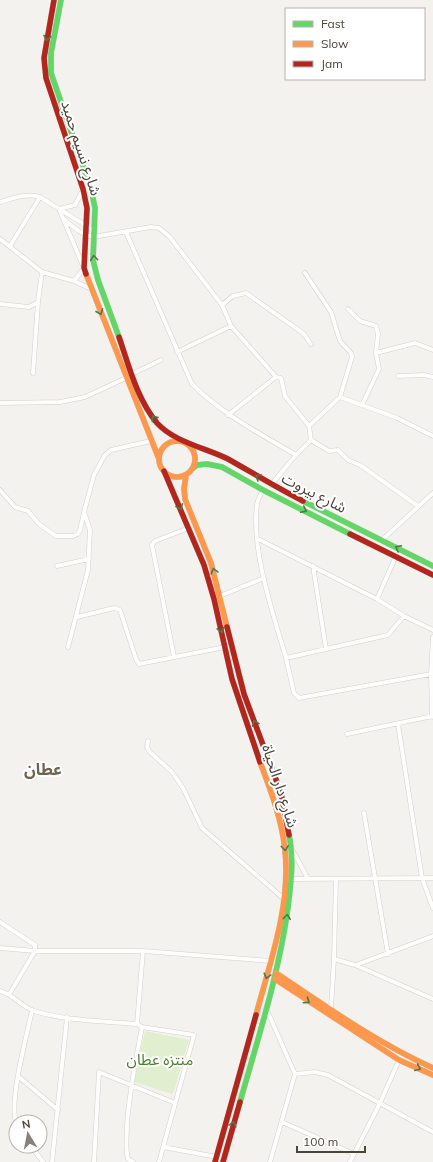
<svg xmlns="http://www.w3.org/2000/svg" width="433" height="1162" font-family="Mulish,'Noto Sans Arabic',sans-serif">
<rect width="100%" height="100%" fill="#f4f2ee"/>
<path fill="#e1eecf" d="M145,1031l44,9 -16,54 -39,-12z"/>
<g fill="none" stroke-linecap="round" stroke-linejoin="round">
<defs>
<path id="street" d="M0,202c14,-4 27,-9 40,-5l53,33
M64,219c9,9 17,15 29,18l58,-10 8,1 10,8 53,69 9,21 45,51 5,1 4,18 24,30 2,14 18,11 9,-1 10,10 12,5 58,41
M126,232l66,152c30,30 67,49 104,71
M0,239l42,33 32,9 17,8
M10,246l30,-49
M305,273l26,39 9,29 11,12 1,4 -12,40 -31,29
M74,281l10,-13 -25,-59 16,-4 8,-15
M0,304l29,3 9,-5
M222,305l11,-9 13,-3 57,40 8,11
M348,309l12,12 16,5 2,8 -2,19
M177,352l54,-26
M33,373l5,-71 4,-30
M132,374l29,-14
M398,376l26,-1 9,2
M340,397l57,21 36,18
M0,403l60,-1 25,-5 41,-19
M362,405l17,-36 -3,-16 39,-10 18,7
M228,415l48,-38
M271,485l25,-30 15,-15
M0,490l15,17 13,4 11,13 17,12h17l5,-2 2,-4 4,-17
M263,490c-2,4 -5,9 -6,14 -6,47 16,109 29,154l102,-23 16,-19
M258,539l119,60 27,17 29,14
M382,540l51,-47
M57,566l32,-7
M313,566l13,83
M220,596l44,-18
M377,599l19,-43
M77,617l37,-9 6,2 16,49 3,5 86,-17
M68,647l20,-77 2,-40 -6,-18 10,-37 11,-20 6,-5 40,-9
M174,657l-22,-112 3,-4 34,-13
M286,658l8,35 5,5 132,-24
M432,717l-1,-43 2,-37
M398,724l24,154 11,30
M347,734l86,-18
M148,741l-1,6 3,5 22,20 11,16 19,40 81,70
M364,813l24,141
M293,851l15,28
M292,879l141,-1
M0,922l35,23v6l-25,42
M0,948l35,3h108l128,10
M334,959l21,6 78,34
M356,965l77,-29
M0,991c14,4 22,16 34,20 32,10 70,10 103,13l5,3 52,8 -35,127
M266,1008l29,66 -25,88
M331,1009l3,-50 2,-80
M137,1024l6,-73
M295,1074l20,-2 13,3 105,57
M18,1076l40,34
M16,1122c-7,-23 11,-86 16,-112
M282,1122l72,32
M31,1146l12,16
M163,1147l54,10
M52,1162l15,-145
M94,1162l5,-90 76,31
M133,1162l-5,-3c-3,-11 -1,-22 -1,-34 2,-33 9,-65 15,-98
M350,1162l30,-59 19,-43"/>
<path id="fast" d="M61,0l-10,53v20l40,116 4,19 -2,52 5,20 21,57
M193,468l4,-3 10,-1 15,3 41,23 87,44
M303,501l130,65
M240,1102c18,-64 39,-128 48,-195 3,-24 6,-48 1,-72"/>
<path id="slow" d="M86,274l73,185
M159 459a18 18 0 1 1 36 0a18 18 0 1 1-36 0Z
M186,475l-2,14 1,10 26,64 16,64
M276,973c51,34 101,70 157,95
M275,979l124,81 34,15
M256,1015c14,-53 35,-109 29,-165 -3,-30 -14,-59 -25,-88"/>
<path id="jam" d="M54,0l-10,58 2,20 37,111 4,19 -3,60 2,6
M119,337c10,29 18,62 38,86 17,19 49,25 71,36 25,14 49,29 75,42
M164,471l40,94 10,34 18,80 28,83
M350,534l83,41
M227,627l17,67 37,99 8,42
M215,1162l41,-147
M223,1162l17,-60"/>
</defs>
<use href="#street" stroke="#d2d0cb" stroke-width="5"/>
<use href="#fast" stroke="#d3cfc5" stroke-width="6"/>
<use href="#slow" stroke="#d3cfc5" stroke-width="6"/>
<use href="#jam" stroke="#d3cfc5" stroke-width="6"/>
<use href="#street" stroke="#fdfdfc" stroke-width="4"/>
<use href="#fast" stroke="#63d668" stroke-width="5.5"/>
<use href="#slow" stroke="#ff974d" stroke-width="5.5"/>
<use href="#jam" stroke="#b3261e" stroke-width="5.5"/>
</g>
<defs><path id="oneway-chevron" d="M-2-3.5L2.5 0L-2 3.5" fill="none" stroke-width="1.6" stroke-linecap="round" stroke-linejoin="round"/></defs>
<g stroke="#537749">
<use href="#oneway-chevron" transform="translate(47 38) rotate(101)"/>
<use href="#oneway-chevron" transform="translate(94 258) rotate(-95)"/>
<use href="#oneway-chevron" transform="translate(100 312) rotate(68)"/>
<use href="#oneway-chevron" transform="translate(154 418) rotate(-125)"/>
<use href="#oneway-chevron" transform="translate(258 477) rotate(-150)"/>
<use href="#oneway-chevron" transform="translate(180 507) rotate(66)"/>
<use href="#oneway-chevron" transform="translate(304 510) rotate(26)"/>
<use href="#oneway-chevron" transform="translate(398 548) rotate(-153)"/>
<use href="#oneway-chevron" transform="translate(214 571) rotate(-106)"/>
<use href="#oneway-chevron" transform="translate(221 630) rotate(77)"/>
<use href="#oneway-chevron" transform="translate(255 723) rotate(-111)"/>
<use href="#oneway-chevron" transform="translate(285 848) rotate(83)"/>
<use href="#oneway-chevron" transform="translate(287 917) rotate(-83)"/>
<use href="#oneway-chevron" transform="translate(267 976) rotate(105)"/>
<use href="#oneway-chevron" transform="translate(307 1001) rotate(34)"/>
<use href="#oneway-chevron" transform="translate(418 1068) rotate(23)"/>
<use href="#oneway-chevron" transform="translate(233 1124) rotate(-75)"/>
</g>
<g text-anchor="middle" stroke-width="4" stroke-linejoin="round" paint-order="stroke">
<g font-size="15" fill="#4b4439" stroke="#fff">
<text transform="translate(81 148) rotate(72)" y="5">شارع نسيم حميد</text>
<text transform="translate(314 493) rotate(27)" y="5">شارع بيروت</text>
<text transform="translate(280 786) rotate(72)" y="5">شارع دار الحياة</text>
</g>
<g font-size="15" fill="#4a7f2a" stroke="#fff">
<text x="160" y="1065">منتزه عطان</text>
</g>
<g font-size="16" font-weight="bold" fill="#6e6250" stroke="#fff">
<text x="43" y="775">عطان</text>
</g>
</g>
<rect x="285" y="8" width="140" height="72" fill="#ffffff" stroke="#b7b4b0"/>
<rect x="293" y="21" width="20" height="6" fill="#63d668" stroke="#b7b4b0"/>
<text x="321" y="28" font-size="12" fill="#4b4439">Fast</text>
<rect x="293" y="41" width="20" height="6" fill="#ff974d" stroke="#b7b4b0"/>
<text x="321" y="48" font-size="12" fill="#4b4439">Slow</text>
<rect x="293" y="61" width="20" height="6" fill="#b3261e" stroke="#b7b4b0"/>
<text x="321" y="68" font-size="12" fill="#4b4439">Jam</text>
<g transform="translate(28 1134) rotate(350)"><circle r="19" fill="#ffffff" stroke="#b7b4b0"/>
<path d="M0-3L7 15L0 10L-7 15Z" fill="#868178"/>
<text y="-6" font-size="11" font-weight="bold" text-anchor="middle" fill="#4b4439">N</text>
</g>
<path d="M297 1146v6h68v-6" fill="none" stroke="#4b4439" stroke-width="2"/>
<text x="303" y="1146" font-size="12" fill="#4b4439" stroke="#ffffff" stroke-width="3" paint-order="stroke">100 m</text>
</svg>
